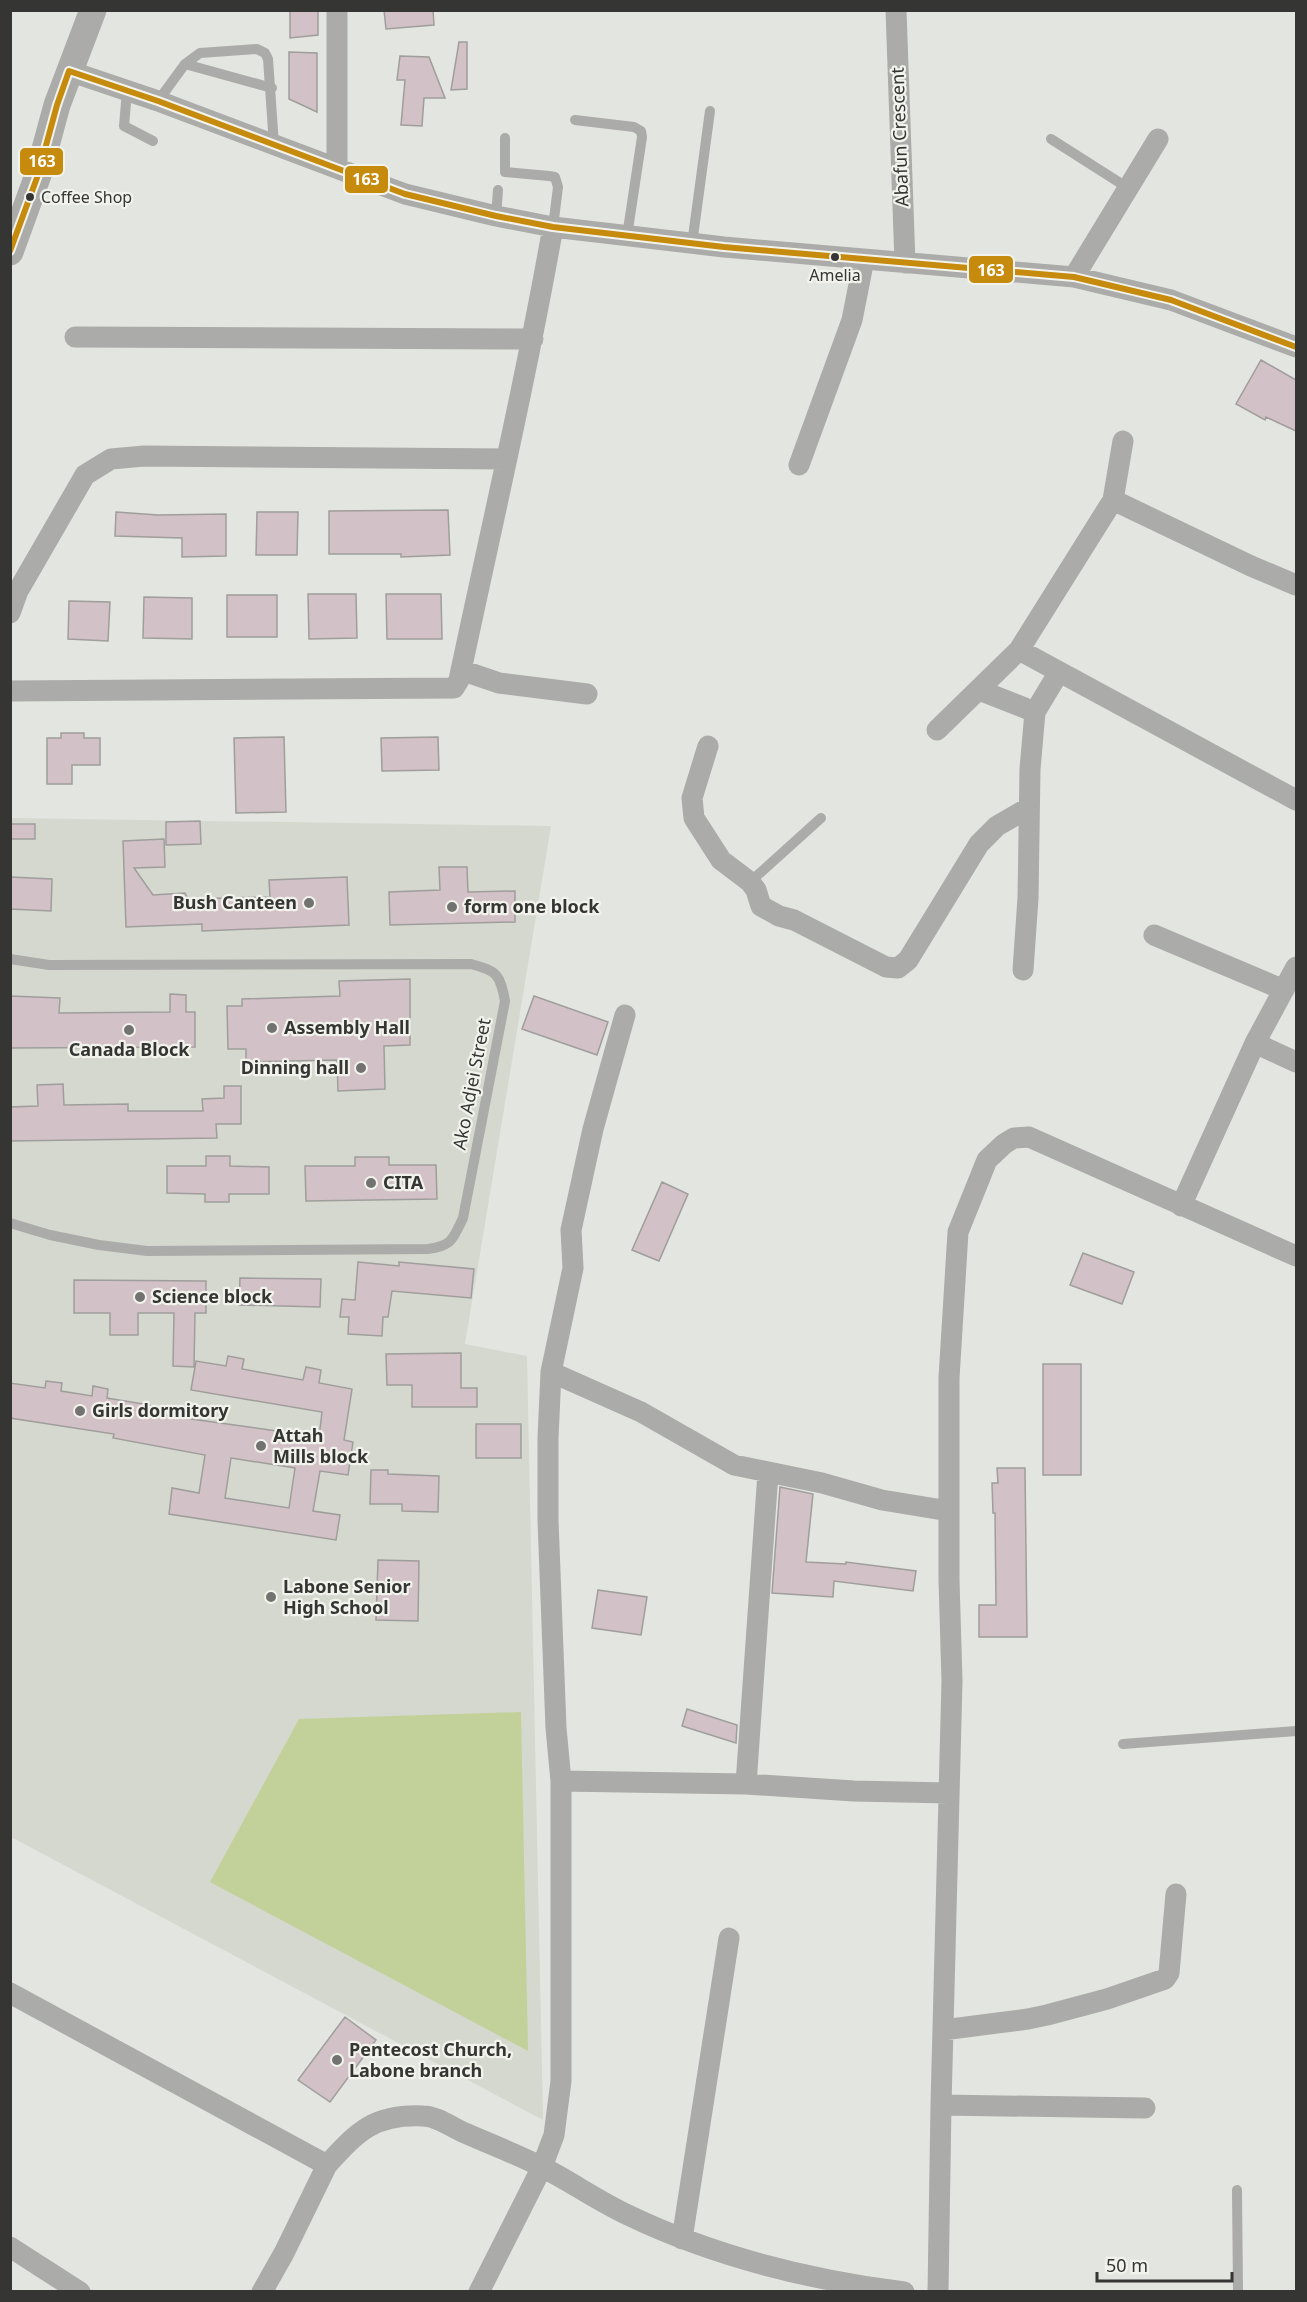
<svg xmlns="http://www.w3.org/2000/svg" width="1307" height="2302" font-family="'Noto Sans',sans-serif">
<rect width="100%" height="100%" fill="#e3e5e0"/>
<path fill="#d5d8ce" d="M10,818l541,8 -86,518 62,12 16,764 -532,-283z"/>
<path fill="#c2d19a" d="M521,1712l7,339 -318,-169 89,-163z"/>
<path fill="#d2c1c6" stroke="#9f9e9c" stroke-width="1.5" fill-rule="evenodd" d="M290,10h28v25l-28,3z
M384,10h49l1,15 -48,4z
M459,42h8v47l-16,1z
M289,52l28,1v59l-28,-13z
M400,56l29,1 16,41h-21l-2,28 -21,-1 4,-45h-8z
M1261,360l35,20v51l-30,-14 -1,3 -29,-16z
M448,510l2,45 -49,2v-3h-72v-43z
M116,512l42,3 68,-1v42l-44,1v-19l-67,-2z
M257,512h41l-1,43h-41z
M308,594h48l1,44 -48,1z
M386,594h55l1,45h-55z
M227,595h50v42h-50z
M144,597l48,1v41l-49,-1z
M69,601l41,1 -2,39 -40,-2z
M61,733h23v5h16v27h-28v19h-25v-46h14z
M284,737l2,75 -50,1 -2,-75z
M438,737l1,33 -57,1 -1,-33z
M200,821l1,23 -35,1v-23z
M10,824h25v15h-25z
M164,839l1,28 -31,1 19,27 32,-2 3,6 82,-2 -1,-17 78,-3 2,48 -147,6v-7l-76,3 -3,-86z
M439,867h28l1,25 47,-1v31l-125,3 -1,-33 51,-2z
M10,877l42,2 -1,32 -41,-2z
M410,979v66l-26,1 1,43 -47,2 -1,-31 -91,2v-13h-18l-1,-43h15v-7l98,-3 -1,-15z
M170,994l16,1v17h9v35l-185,1v-52l50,2 -1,15 111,-1z
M534,996l74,26 -11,33 -75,-26z
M63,1084l1,21 64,-1v7h75l-1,-12 22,-1v-12h17v38h-25l1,14 -207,3v-34l28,-1 -1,-21z
M206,1156h24v10l39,1v27h-40v8h-24v-8l-38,-1v-27h39z
M355,1157h34v8h47l1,34 -131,2 -1,-35h50z
M662,1182l26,12 -29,67 -27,-11z
M1083,1253l51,19 -12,32 -52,-19z
M358,1262l41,4v-4l75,7 -3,29 -79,-7 -4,26h-5l-1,19 -34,-2 1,-17h-9l2,-18 13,1z
M240,1278l81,1 -1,28 -81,-2z
M74,1280l132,1v32h-11l-1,54 -21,-1 1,-53h-36v22h-28v-22h-36z
M461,1353v35h16v19h-65v-22h-25l-1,-31z
M228,1356l16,3 -2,10 61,11 3,-13 15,3 -2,13 33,6 -8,51 9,2 -5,33 -28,-4 -7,40 27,4 -4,25 -167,-26 3,-26 27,5 6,-38 -92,-17 1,-4 -104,-16v-35l35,5 1,-7 16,2 -1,8 31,5 1,-10 15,3 -1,9 43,7 -1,8 170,24 3,-25 -131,-22 5,-29 30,5zM231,1458l64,10 -6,40 -64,-10z
M1043,1364h38v111h-38z
M476,1424h45v34h-45z
M997,1468h28l2,169h-48v-32h17l-1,-92h-2l-1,-30h6z
M371,1470h17v4l51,2 -1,36 -36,-1v-7h-32z
M780,1487l33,7 -7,68 40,2v-2l70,9 -3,20 -79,-10 -1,16 -61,-4z
M378,1560l41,1 -1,60 -42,-1z
M598,1590l49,7 -6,38 -49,-7z
M687,1709l50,16 -1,18 -54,-17z
M345,2017l31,23 -46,62 -32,-22z"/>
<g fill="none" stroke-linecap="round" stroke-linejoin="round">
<path stroke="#ababa9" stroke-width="10" d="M185,64l87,24
M127,91l-3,35 29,15
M158,101l27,-37 15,-11 57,-4 8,4 3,6 6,86
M575,120l59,7 7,4 1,6 -15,99
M505,138v34l44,4 6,1 3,10 -5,40
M1051,139l77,49
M496,216l2,-26
M692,244l18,-133
M750,882l71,-64
M10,959l39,6 422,-1c26,7 29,10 34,37l-42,217c-10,21 -11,28 -35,31l-281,2 -48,-6 -49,-10 -40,-12
M1123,1744l173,-13
M1237,2190l1,102"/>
<path stroke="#ababa9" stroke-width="21" d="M337,10v158
M896,10l9,253
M69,71l89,30 247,93 91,22 57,11 171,20 350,30 97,23 125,47
M1074,277l84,-138
M75,337l458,2
M799,465l53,-145 12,-61
M1113,500l138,66 45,19
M10,613l8,-22 67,-116 26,-16 33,-3 362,3
M1019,650l277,150
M461,670l38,13 88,11
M979,690l56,22 -5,57 -2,129 -5,72
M10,691l444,-3 5,-8c32,-151 67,-301 94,-453
M1035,712l24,-40
M937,730l82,-80 94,-150 10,-59
M708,746l-16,52 2,20 27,42 29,22 6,8 5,16 18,10 15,4 92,47 12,1 10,-8 71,-116 18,-18 31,-18
M1154,935l130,55
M1255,1043l41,19
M1181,1206l74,-163 41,-76
M551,1372l90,40 93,53 88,18 60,17 67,11
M561,1781l185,3 108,7 95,2
M746,1784l22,-311
M10,1993l317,172c31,-34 47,-51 96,-49 14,0 30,12 42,17 25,11 51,21 75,33 30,15 58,35 88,49 85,41 183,65 276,77
M943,2030l85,-11 19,-4 60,-16 58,-20 4,-6 7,-79
M941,2105l204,3
M682,2239l47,-301
M10,2247l70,45
M262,2292l22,-39 43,-88
M479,2292l63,-125 12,-32 7,-54v-300l-5,-53 -8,-208v-82l3,-66 22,-104 -2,-38 22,-101 32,-114
M938,2292l3,-187 11,-424 -3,-101v-202l9,-146 29,-72 17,-16 10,-6 15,-1 267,119"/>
<path stroke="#ababa9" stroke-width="27" d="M10,252l28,-77 19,-70 36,-95"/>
<defs>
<path id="bus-1" d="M69,71l89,30 247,93 91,22 57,11 171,20 350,30 97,23 125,47
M10,251l28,-76 19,-70 12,-34"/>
</defs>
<use href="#bus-1" stroke="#f1f3ec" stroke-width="10"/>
<use href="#bus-1" stroke="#c68a0d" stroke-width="6"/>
</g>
<g fill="#353634" stroke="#f1f3ec" stroke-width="2">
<circle cx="30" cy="197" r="5"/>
<circle cx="835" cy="257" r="5"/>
</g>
<g fill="#727370" stroke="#f1f3ec" stroke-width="2">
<circle cx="309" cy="903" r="6"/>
<circle cx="452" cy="907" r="6"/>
<circle cx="272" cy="1028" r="6"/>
<circle cx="129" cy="1030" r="6"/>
<circle cx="361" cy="1068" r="6"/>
<circle cx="371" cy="1183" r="6"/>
<circle cx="140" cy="1297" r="6"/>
<circle cx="80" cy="1411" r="6"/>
<circle cx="261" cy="1446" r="6"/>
<circle cx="271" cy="1597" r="6"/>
<circle cx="337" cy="2060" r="6"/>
</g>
<g text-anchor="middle" stroke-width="4.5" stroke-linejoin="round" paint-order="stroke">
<g font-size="16" fill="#353634" stroke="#f1f3ec" text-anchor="start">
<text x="41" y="203">Coffee Shop</text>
<text x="835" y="281" text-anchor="middle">Amelia</text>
</g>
<g font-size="18" fill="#353634" stroke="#f1f3ec">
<text transform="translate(900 137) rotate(-92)" y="6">Abafun Crescent</text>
<text transform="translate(472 1084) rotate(-79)" y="6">Ako Adjei Street</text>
</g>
<g font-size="18" font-weight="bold" fill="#353634" stroke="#f1f3ec" text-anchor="start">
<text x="297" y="909" text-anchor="end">Bush Canteen</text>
<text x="464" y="913">form one block</text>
<text x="284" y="1034">Assembly Hall</text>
<text x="129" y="1056" text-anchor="middle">Canada Block</text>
<text x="349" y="1074" text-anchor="end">Dinning hall</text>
<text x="383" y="1189">CITA</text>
<text x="152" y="1303">Science block</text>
<text x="92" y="1417">Girls dormitory</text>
<text x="273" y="1442">Attah<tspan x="273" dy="21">Mills block</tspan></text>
<text x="283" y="1593">Labone Senior<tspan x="283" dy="21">High School</tspan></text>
<text x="349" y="2056">Pentecost Church,<tspan x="349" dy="21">Labone branch</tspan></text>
</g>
</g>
<g stroke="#f1f3ec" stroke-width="2">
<rect x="19" y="147" width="45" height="29" rx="6" fill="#c68a0d"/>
<rect x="344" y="165" width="45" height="29" rx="6" fill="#c68a0d"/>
<rect x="968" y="255" width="46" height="29" rx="6" fill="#c68a0d"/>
</g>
<g font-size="16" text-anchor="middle" font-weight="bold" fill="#fff">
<text x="42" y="167">163</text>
<text x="366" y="185">163</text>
<text x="991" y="276">163</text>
</g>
<rect width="1307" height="2302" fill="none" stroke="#353634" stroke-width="24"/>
<path d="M1097 2272v9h135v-9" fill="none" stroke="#353634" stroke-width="3"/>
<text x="1106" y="2272" font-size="18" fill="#353634" stroke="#f1f3ec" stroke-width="4.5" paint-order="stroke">50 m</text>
</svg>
